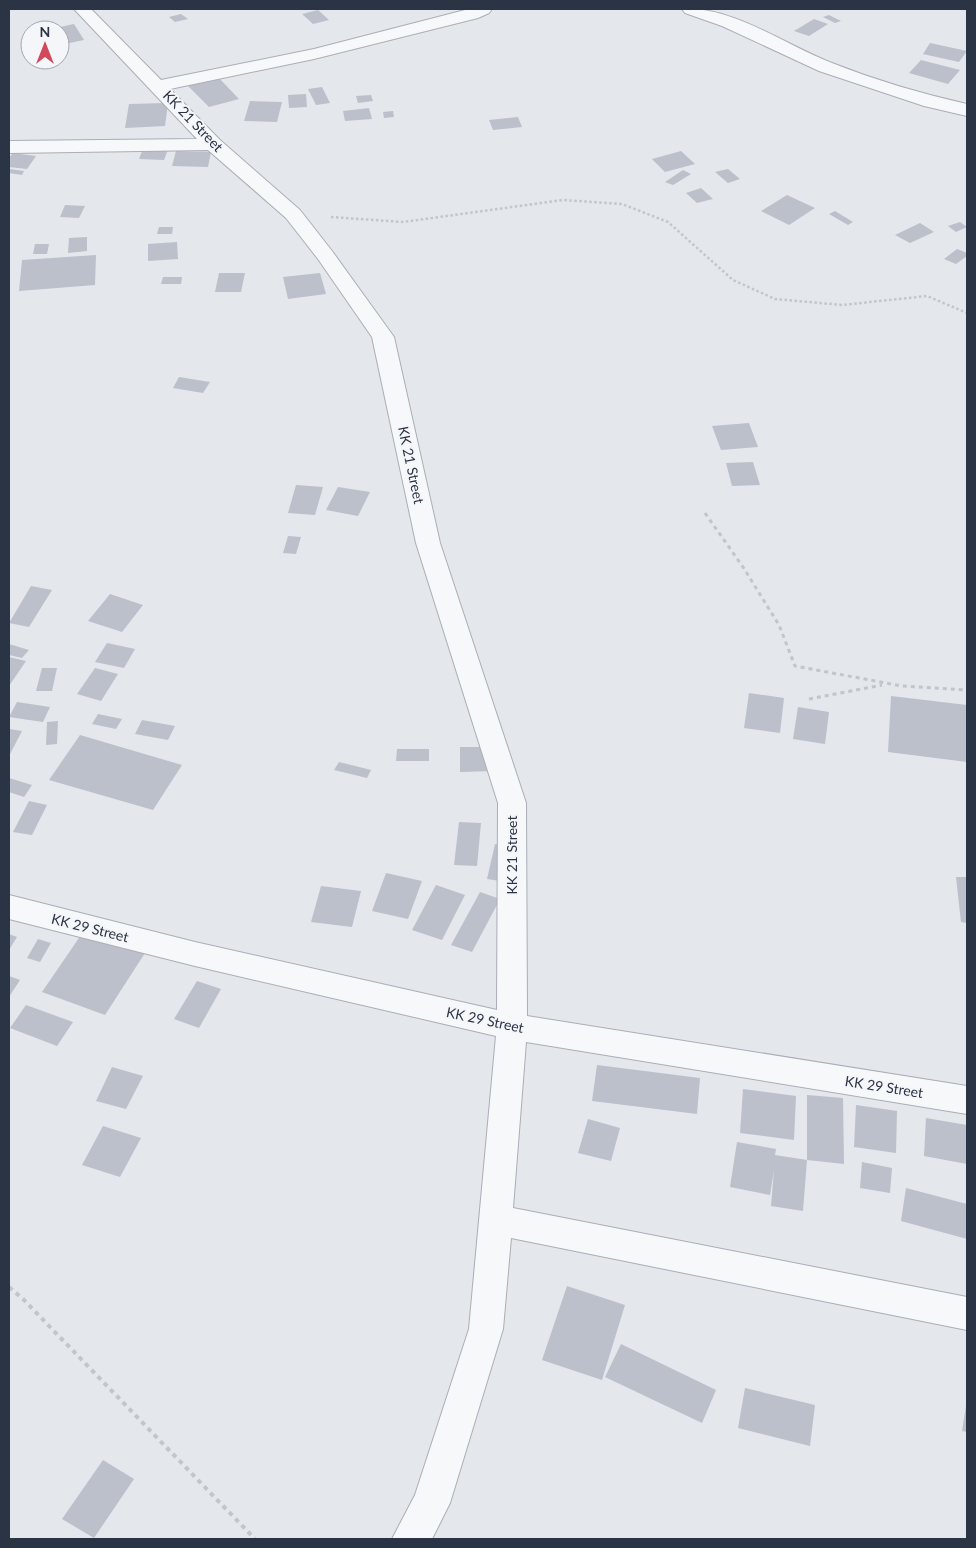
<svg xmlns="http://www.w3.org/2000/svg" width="976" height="1548" font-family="Lato,sans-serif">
<rect width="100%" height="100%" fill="#e4e7ec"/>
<path fill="#bbc0ca" d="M318,10l11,10 -16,4 -11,-10z
M181,14l7,5 -13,3 -6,-5z
M829,15l12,6 -6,2 -12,-6z
M814,19l14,5 -19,12 -15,-5z
M74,24l10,16 -24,5v-15l-9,-1z
M930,43l37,8 -8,11 -36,-8z
M921,60l39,10 -12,14 -39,-11z
M217,76l22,23 -30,8 -23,-23z
M322,87l8,16 -14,2 -8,-16z
M306,94l1,13 -18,1 -1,-13z
M371,95l2,6 -15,2 -2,-7z
M250,101l32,1 -5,20 -33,-1z
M168,103l-3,23 -40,2 4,-24z
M369,108l3,11 -27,2 -2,-10z
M393,111l1,6 -10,1 -1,-6z
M518,117l4,10 -29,3 -4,-10z
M144,146l25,1 -5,13 -25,-1z
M176,151l35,1 -3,15 -36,-1z
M681,151l14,13 -30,8 -13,-13z
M13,153l23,3 -9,13 -18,-2v-9z
M9,169l15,2 -2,4 -13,-2z
M728,169l12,10 -12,4 -13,-11z
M683,170l8,4 -18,11 -8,-3z
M701,188l12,11 -16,4 -11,-10z
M787,195l28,13 -26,17 -28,-14z
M65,205l20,1 -6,12 -19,-1z
M835,211l18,11 -5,3 -19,-11z
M960,222l7,5 -11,5 -8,-6z
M920,223l14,9 -24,11 -15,-8z
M159,227h14l-1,7h-15z
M87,237v14l-19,2 1,-15z
M177,242l1,17 -30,2v-17z
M35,244h14l-2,10h-14z
M957,249l10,4v3l-11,8 -12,-5z
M96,255l-1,30 -76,6 3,-31z
M219,273h26l-4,19h-26z
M320,273l6,21 -38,5 -5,-22z
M163,277h19l-1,7h-20z
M179,377l31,5 -7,11 -30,-5z
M749,423l9,24 -37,3 -9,-24z
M753,462l7,23 -28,1 -6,-23z
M296,485l27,2 -8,28 -27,-2z
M338,487l32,5 -12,24 -32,-6z
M288,536l13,1 -5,17 -13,-1z
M31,586l21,4 -23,37 -20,-4z
M110,594l33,11 -21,27 -34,-11z
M107,643l28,6 -11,19 -29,-6z
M9,644l20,6 -7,8 -13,-3z
M9,657l17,4 -17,25z
M42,668h15l-5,23h-16z
M95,668l23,6 -17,27 -24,-7z
M749,693l35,5 -4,35 -36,-5z
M891,696l76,9v57l-79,-10z
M17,702l33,5 -7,15 -34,-5z
M798,707l31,5 -4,32 -32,-5z
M98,714l24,5 -6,10 -24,-5z
M142,720l33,6 -7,14 -33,-6z
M58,721l-1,23 -11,1 1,-23z
M9,729l13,2 -13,25z
M80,735l102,30 -29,45 -104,-30z
M460,747h33l1,24 -34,1z
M397,749h32v12h-33z
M339,762l32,8 -4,8 -33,-8z
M9,778l23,7 -8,12 -15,-5z
M29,801l18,4 -15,30 -19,-3z
M459,822l22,1 -4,43 -23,-1z
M495,844l13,2 -8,35 -13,-2z
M386,873l36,8 -14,38 -36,-8z
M956,877h11v46l-6,-1z
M436,885l29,10 -23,45 -30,-10z
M321,886l40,5 -9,36 -41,-5z
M480,892l20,7 -28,53 -21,-7z
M83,932l62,21 -40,62 -63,-23z
M9,934l8,3 -8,13z
M38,939l13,4 -11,19 -13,-4z
M9,976l11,4 -11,17z
M197,981l24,8 -22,39 -25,-9z
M26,1005l47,17 -16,24 -47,-18z
M597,1065l103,13 -3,36 -105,-13z
M112,1067l31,9 -17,33 -30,-8z
M743,1089l53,7 -2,44 -54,-7z
M807,1095l36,3 1,66 -37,-4z
M856,1105l41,6 -1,42 -42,-6z
M926,1118l41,7v39l-43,-8z
M588,1119l32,9 -9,33 -33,-8z
M103,1126l38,12 -21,39 -38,-12z
M737,1142l39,7 -1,6 32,5 -4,51 -32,-5 3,-36 -4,25 -40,-8z
M862,1162l30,6 -2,25 -30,-5z
M906,1188l61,16v35l-66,-18z
M567,1286l58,19 -23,75 -60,-20z
M621,1344l95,46 -14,33 -97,-46z
M745,1388l70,17 -5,41 -72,-18z
M966,1406h1v26l-5,-1z
M103,1460l31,19 -40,59 -32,-19z"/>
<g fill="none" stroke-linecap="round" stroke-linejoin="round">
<defs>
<path id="minor" d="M74,9h17l70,71 153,-31 155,-40h23l-3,4 -11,5 -164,41 -144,30 50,51 80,70 32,41 62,86 46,206 86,260 1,213 440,70v28l-441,-72 -13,166 454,89v33l-456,-92 -8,91 -53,174 -18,36h-40l23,-44 54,-166 27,-293 -301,-70 -186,-47v-24l186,47 302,68 1,-207 -82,-260 -44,-206 -54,-78 -32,-41 -78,-68 -199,3v-12l188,-2z
M682,9c51,-3 103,36 150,54 43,17 90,31 135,41v12l-43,-10 -105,-35 -97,-45 -37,-13z"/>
</defs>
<use href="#minor" stroke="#a9aeb7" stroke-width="2"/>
<path stroke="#c2c5cb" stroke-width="2.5" stroke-dasharray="2.5 2.5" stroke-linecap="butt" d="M331,217l72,5 160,-22 59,4 46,18 65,58 42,19 67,6 85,-9 40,17"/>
<path stroke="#c2c5cb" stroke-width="3" stroke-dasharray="4 4" stroke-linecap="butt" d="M705,513l38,54 36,58 16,41 107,20 65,4
M809,699l73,-14"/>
<path stroke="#c2c5cb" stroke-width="4" stroke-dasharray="4.5 4.5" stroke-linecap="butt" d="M9,1287l14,12 232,240"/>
<use href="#minor" fill="#f7f8fa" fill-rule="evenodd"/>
</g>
<g text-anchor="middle" stroke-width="4" stroke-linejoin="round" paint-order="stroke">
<g font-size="14" fill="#2b3445" stroke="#f4f6f9">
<text transform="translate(193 121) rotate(46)" y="5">KK 21 Street</text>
<text transform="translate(411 465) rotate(78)" y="5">KK 21 Street</text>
<text transform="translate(512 855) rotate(-90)" y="5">KK 21 Street</text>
<text transform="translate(90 928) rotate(14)" y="5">KK 29 Street</text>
<text transform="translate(485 1020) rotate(12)" y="5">KK 29 Street</text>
<text transform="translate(884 1087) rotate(9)" y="5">KK 29 Street</text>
</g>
</g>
<rect width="976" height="1548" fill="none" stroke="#2b3445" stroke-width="20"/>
<g transform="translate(45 45)"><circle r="24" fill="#f4f6f9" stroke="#a4a8b1"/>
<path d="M0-4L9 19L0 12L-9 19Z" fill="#d1495b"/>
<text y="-8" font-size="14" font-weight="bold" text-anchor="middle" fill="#2b3445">N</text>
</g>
</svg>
